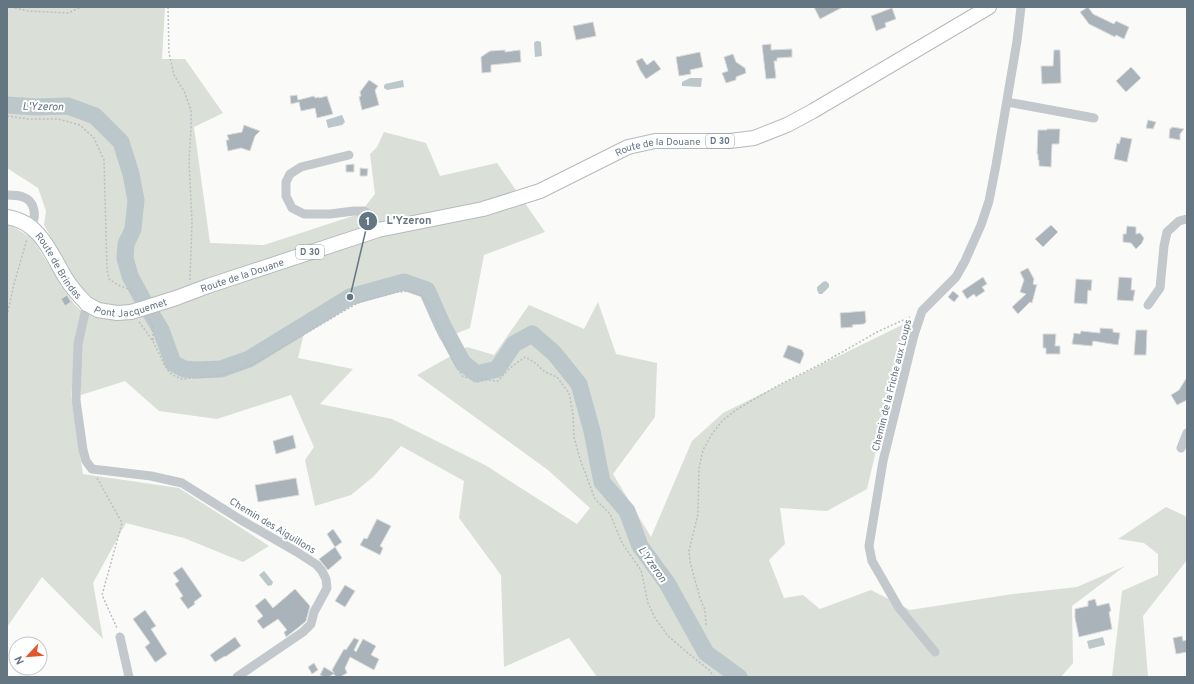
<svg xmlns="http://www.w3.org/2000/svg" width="1194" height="684" font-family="Overpass,sans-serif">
<rect width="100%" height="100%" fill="#fafaf8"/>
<path fill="#dadfd7" d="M7,7h158l-3,52h23l38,54 -29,14 16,116 54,2 95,-31 16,-20 -5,-40 7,-7 7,-15 42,11 14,33 57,-13 48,69 -61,23 -14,73 -30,12 -16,-46 -20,-8 -50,14 -49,29 -7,29 55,11 -33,35 72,15 93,46 92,59 13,-16 -42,-38 -131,-95 50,-28 27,8 35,-50 55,24 14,-27 18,52 41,9 -2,54 -42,57 38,63 41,-96 31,-28 183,-90 -39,166 -40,22 -47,-3 5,36 -16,16 15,38 19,-3 17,14 51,-19 39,20 103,-16 64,-7 48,-21 -53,40 1,57 -12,14h-464l-28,-39 -65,29 -3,-92 -42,-57 5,-37 -63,-35 -28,31 -22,18 -36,11 -10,-46 9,-13 -23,-52 -74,24 -58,-8 -34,-30 -44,14 -1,-51 6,-31 6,-16 -15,-14 -33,-58 2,-14 -8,-23 -31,-20z
M7,225h3l22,13 33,53 10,14 8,7 -7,33 -5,52 12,77 96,14 90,58 -26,16 -59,-24 -58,-15 -33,60 10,56 -61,-62 -35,50z
M1166,507l21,10v43l-44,56 5,61h-36l10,-86 36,-16v-21l-14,-11 -26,-4z"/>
<path fill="#bbc7cb" d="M536,41h2l3,1 1,14 -7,1 -1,-14z
M690,78h12l-1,9 -19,-1v-4z
M403,80l1,7 -17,3 -3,-2v-2l1,-2z
M342,115l3,7 -3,3 -14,3 -2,-8z
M826,281l3,3v3l-7,7h-3l-2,-4v-3l6,-5z
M264,571l9,11 -1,3 -4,1 -9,-11z
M1103,637l2,8 -16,4 -2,-8z"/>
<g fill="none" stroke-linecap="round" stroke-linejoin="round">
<path stroke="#bbc7cb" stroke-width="17" d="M7,105l29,2 32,-1 27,10 26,26 10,32 5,26 -3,29 -7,15 -1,14 5,18 13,24 18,30 12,33 11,6 12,1 25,-1 28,-10 101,-62 54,-15 23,8 16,36 20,37 14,11 20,-5 17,-25 18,-10 22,19 25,31 13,47 10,51 25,29 13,35 27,37 39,70 33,24"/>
</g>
<path fill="#aab3b9" stroke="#dcdcda" d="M814,7h29l-23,12z
M1088,7l5,7 21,10 2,-3 13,6 -5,12 -8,-4 -1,2 -26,-13 -9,-12z
M892,8l4,11 -11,4 1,4 -10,4 -5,-15z
M593,22l3,14 -20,4 -3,-14z
M771,44v6l21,-1v8l-15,1v3h-3l2,17 -10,1 -4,-34z
M505,50v2l15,-2 1,12 -30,3v7l-9,1 -1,-16 9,-6z
M1054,50h6l1,33 -19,1 -1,-18h12z
M700,52l3,15 -13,3 1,4 -12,2 -3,-19z
M733,54l3,8 9,6 1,5 -10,4v3l-10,3 -4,-10 6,-2 -4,-14z
M642,58l5,7 7,-5 7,9 -15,10 -6,-9 -4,-9z
M1131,67l10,11 -15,14 -10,-11z
M369,80l9,6 -3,4 4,15 -17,5 -3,-13 2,-1 -1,-4z
M297,95l1,5 16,-4 1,2 4,-1v1l8,-2 6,18 -16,4 -2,-10 -14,3 -2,-9 -8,2 -1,-8z
M1148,120l8,2 -3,7 -7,-1z
M244,125l16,6 -5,5 -5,15 -9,-3 -13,3 -2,-11h3l-2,-5 15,-3z
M1172,127l12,2 -4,5v6l-11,-2 1,-10 1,1z
M1047,129h13l-1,15h-7l-1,23 -12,-1v-6h-1v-6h-1l1,-24h9z
M1121,137l11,2 -5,23 -13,-3 3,-16 2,1z
M354,164v8h-8v-7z
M360,168l8,1 -1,7h-7z
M1051,225l7,7 -15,15 -8,-8z
M1127,226l9,1v7l4,-1 4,5 -2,5 -6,6 -5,-6 -8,-1v-8h3z
M1028,268l6,11 -1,5 3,1 1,-1 -5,19 -2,-1 -12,12 -6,-7 14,-13 -6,-2 4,-12 -4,-8z
M983,277l4,7 -5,3 3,4 -9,6 -2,-3 -7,5 -5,-8z
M1119,277l13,1 -1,12h4l-2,11 -16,-1z
M1076,279l16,1 -1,11 -3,-1 -1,14 -13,-1z
M953,291l6,5 -5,6 -6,-5z
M67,295l4,7 -6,4 -4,-7z
M865,311l1,11 -2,2 -12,1 1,2 -12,1 -1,-15z
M1100,328l13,1v3l7,1 -2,12 -25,-4 -1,5 -20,-2 2,-11 6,1 1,-3 19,2z
M1136,330h11l-1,25h-12z
M1043,334h13l-1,12h5v8h-14v-6h-3z
M788,345l14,5 2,4 -4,10 -17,-7z
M1187,377v23l-10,5 -6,-10 8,-5z
M293,435l3,13 -20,6 -3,-13z
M296,478l3,17 -41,7 -3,-17z
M377,519l14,7 -11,20 3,2 -3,7 -20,-10 4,-7 3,1z
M333,529l9,13 -7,5 -8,-13z
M335,547l7,11 -14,12 -9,-11z
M182,567l20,29 -8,6 1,2 -7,5 -8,-11 3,-2 -8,-12 4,-3 -6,-8z
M345,585l10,6 -10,16 -10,-6z
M295,589l15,17 -4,15 -7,6 -13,10 -2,-5 3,-2 -9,-11 -15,10 -6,-8 6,-5 -8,-10 10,-8 8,10z
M1095,599l2,7 12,-3 2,8 -2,1 3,17 -33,8 -4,-19v-9l13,-3v-5z
M145,610l11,16 -5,3 16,25 -11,8h-1l-10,-15 5,-4 -17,-24z
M1182,636l1,5 4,-1v12l-11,2 -3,-16z
M235,637l6,9 -16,11v-1l-10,6 -5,-7z
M354,638l5,2 -5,10 2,2 7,-13 13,7 -5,9 8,4 -5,11 -24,-13 -5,11 2,5 -7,4h-4l-2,-3 -6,3h-4l-4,-2 4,-8 10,6 -2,-3 12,-21 2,1z
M314,663l4,7 -6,4 -4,-7z"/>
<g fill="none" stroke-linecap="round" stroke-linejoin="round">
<defs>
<g id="primary">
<path id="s1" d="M7,217c33,5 43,35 58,60 6,10 13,18 22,27"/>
<path id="s2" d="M176,298l32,-12 170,-56 105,-21 57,-18 88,-44 27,-6h75l24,-3 33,-13 26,-14 176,-104"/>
</g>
</defs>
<use href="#primary" stroke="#b5babe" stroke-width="16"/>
<path stroke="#bbbfc2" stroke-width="1.5" stroke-dasharray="2 2" stroke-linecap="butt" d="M11,7l17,4 40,2 13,-6
M168,7l1,46 5,22 10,16 7,19v19l-2,32 3,61 -2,58
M7,116l21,3h30l22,6 14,13 10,22 3,109 2,10 9,6 13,5 7,8
M7,316l7,-32 13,-45
M149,319l4,7v14
M139,322l14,19 11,23 5,8 4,3 8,4 36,-3 29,-9 14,-7 96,-56 12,-5 30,-7 13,-1 11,5 7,8 24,57 10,16 35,4 12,-13 15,-11 9,5 11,10 12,5 12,16 4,22 1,22 6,22 15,40 15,15 12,29 19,27 7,33 7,15 13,18 21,18 20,16 5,7
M97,478l25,45 -20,72 15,33
M706,625l-1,-15 -5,-12 -10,-36 -1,-11 9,-37 1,-46 4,-18 9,-16 10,-13 14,-11 41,-24 46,-23 54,-31 33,-15"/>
<path stroke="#c3c8cc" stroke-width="9" d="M1007,102l87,16
M349,155l-48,12 -11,7 -4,8v14l6,12 12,6h26l24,-3h10l9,6 5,13
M7,195c5,0 11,0 16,2 12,4 14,19 8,29
M87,304l-9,40 -2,56 7,50 3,11 6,8 59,7 31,7 59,37 56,32 20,13 5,6 4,8 1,9 -13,24 -3,12 -8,8 -66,45
M1148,305l12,-17 4,-42 3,-14 12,-11 8,-2
M1181,448l6,-15
M120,637l9,40
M935,652l-36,-44 -27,-47 -3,-15 14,-85 31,-126 8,-24 34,-34 9,-16 16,-36 8,-24 7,-36 21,-124 4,-34"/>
<use href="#primary" stroke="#fff" stroke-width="14"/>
<defs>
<g id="primary-bridge">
<path id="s3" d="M87,304l11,6 19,3 14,-1 10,-3 35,-11"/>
</g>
</defs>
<use href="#primary-bridge" stroke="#b5babe" stroke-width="16" stroke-linecap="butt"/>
<use href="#primary-bridge" stroke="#fff" stroke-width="14"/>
</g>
<g text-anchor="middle" stroke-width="4" stroke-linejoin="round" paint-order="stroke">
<g fill="#fff" stroke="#939fa8" stroke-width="1">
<rect x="706" y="134" width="28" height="14" rx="3"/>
<rect x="296" y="245" width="28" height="14" rx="3"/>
</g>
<g font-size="9" font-weight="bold" fill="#657683">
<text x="720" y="144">D 30</text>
<text x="310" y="255">D 30</text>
</g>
<g font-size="10" fill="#657683" stroke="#fff">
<text dy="4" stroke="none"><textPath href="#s2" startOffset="508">Route de la Douane</textPath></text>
<text dy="4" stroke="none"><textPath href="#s1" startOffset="74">Route de Brindas</textPath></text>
<text dy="4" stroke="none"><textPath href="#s2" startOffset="70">Route de la Douane</textPath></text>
<text dy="4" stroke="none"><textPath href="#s3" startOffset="46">Pont Jacquemet</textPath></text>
<text transform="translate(891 385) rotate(-76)" y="4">Chemin de la Friche aux Loups</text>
<text transform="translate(273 525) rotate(31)" y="4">Chemin des Aiguillons</text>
</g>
<g font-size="11" font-style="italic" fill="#60757c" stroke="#fff">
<text transform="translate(43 106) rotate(1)" y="4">L'Yzeron</text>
<text transform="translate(653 564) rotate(55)" y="4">L'Yzeron</text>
</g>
</g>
<path fill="none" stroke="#657683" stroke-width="1.5" d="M350 297L368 221"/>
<g fill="#657683" stroke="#fff" stroke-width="1.5">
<circle cx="350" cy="297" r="4"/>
<circle cx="368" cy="221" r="10"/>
</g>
<g font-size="12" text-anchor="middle" font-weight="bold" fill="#fff">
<text x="368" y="225">1</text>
</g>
<g font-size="11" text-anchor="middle" font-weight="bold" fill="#657683" stroke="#fff" stroke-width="4" stroke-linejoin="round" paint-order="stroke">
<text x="409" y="224">L'Yzeron</text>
</g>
<rect width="1194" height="684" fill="none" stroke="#657683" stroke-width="16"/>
<g transform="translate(28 656) rotate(244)"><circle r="19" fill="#ffffff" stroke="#c1c8cd"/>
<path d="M0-3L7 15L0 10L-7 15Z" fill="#e4572e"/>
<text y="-6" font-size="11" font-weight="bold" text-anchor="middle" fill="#657683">N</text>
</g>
</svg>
